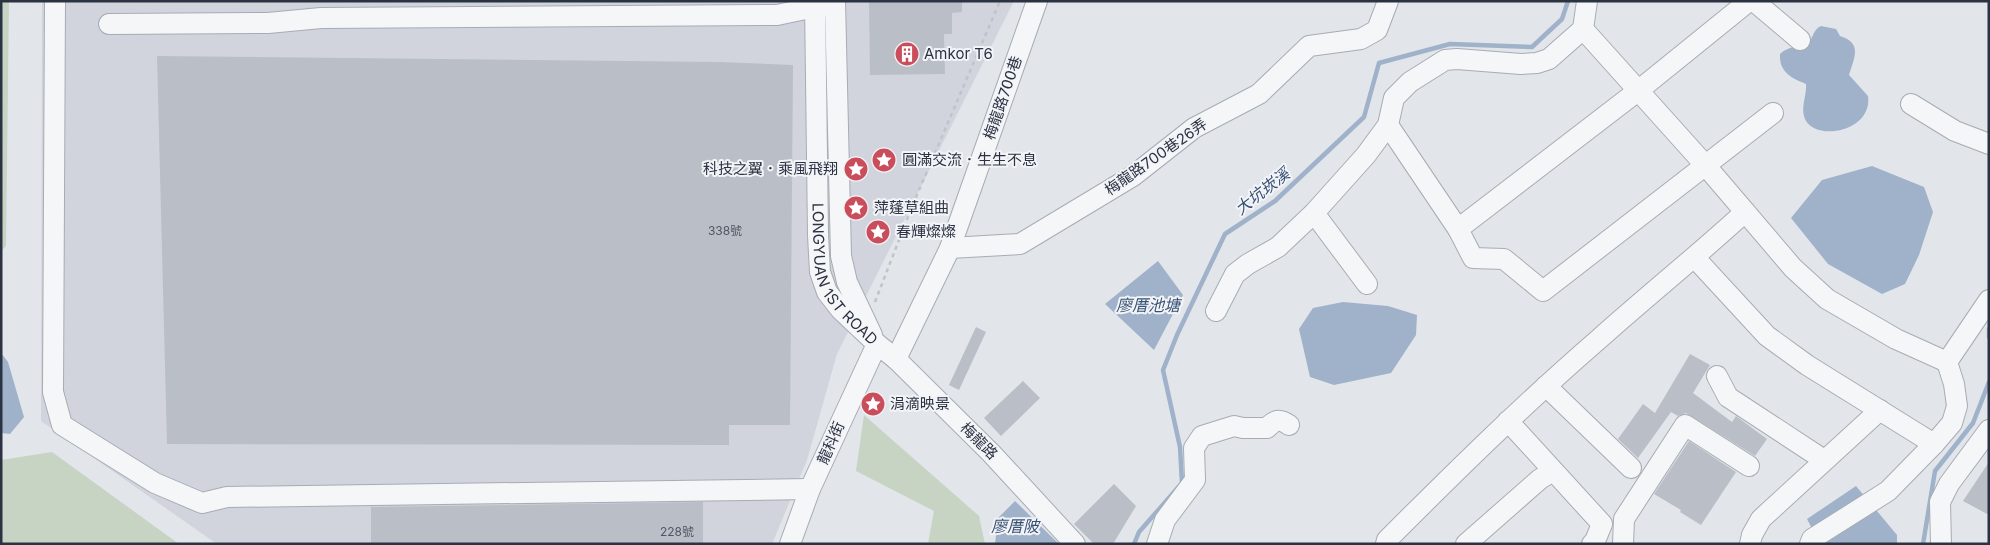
<svg xmlns="http://www.w3.org/2000/svg" width="1990" height="545" font-family="Inter,'Noto Sans TC',sans-serif">
<rect width="100%" height="100%" fill="#e2e5ea"/>
<path fill="#d1d4dc" d="M42,1h972l-177,353 -30,106 -35,84h-555l-176,-123z"/>
<path fill="#c7d4c4" d="M1,1h8l-3,245 -5,5z
M864,415l115,101 6,28h-57l6,-33 -78,-40z
M52,452l127,92h-178v-84z"/>
<path fill="#9fb2c9" d="M1821,26l15,3 4,7c23,7 14,22 9,39l19,21c5,36 -53,46 -63,23 -5,-12 2,-23 1,-35 -15,-6 -27,-12 -26,-30 11,-10 23,-6 29,-12 5,-6 4,-12 12,-16z
M1872,166l52,21 9,25 -14,43 -14,29 -23,10 -54,-30 -37,-46 31,-38z
M1158,261l25,34 -29,55 -49,-46z
M1343,302l45,4 29,9 -1,20 -25,38 -57,12 -24,-8 -11,-48 14,-21z
M1,353l7,9 16,55 -14,17 -9,-1z
M1856,486l41,49v9h-77l-13,-25z
M1015,501l44,43h-64l3,-26z"/>
<g fill="none" stroke-linecap="round" stroke-linejoin="round">
<path stroke="#9fb2c9" stroke-width="4.5" d="M1989,329v8
M1134,544l5,-12 43,-49 -2,-36 -17,-77 14,-35 48,-101 50,-33 89,-84 15,-54 71,-19 82,3 30,-28 6,-18
M1923,544l12,-73 38,-48 16,-41"/>
</g>
<path fill="#babec7" d="M869,1h93v11l-10,1v21h-8l1,40 -75,1z
M157,56l563,6 73,3 -3,360h-61v20l-562,-1z
M976,327l10,5 -27,58 -10,-5z
M1690,354l20,11 -17,28 39,29 4,-6 31,23 -12,17 -69,-43 -8,3 -7,-4 -33,46 -20,-19 25,-35 12,9z
M1023,381l17,17 -39,38 -17,-18z
M1689,441l47,31 -35,53 -21,-13 1,-2 -27,-16z
M1989,462v53l-26,-14z
M1114,484l22,22 -23,38h-19l-20,-20z
M703,502v42h-332v-37z"/>
<g fill="none" stroke-linecap="round" stroke-linejoin="round">
<defs>
<g id="minor">
<path d="M55,1l-2,391 9,33 93,58 47,20 25,-6 583,-8"/>
<path id="s1" d="M815,1l3,234 2,37 7,20 14,18 36,34 19,15 95,94 84,91"/>
<path d="M835,1l6,255 6,26 25,53"/>
<path d="M1754,1l46,39"/>
<path d="M109,24l159,-1 53,-5 456,-3 38,-8 20,-1"/>
<path d="M1583,29l123,137 87,102 34,31 69,40 51,23 7,22 3,22 -5,17 -18,21 -46,47 -76,48 -2,5"/>
<path d="M1911,104l44,27 34,13"/>
<path d="M1388,125l70,104 181,-139 110,-89"/>
<path d="M1314,213l53,71"/>
<path d="M1458,229l15,29 31,1 39,32 230,-178"/>
<path d="M950,248l70,-4 113,-68 61,-48 65,-34 50,-48 52,-7 16,-9 11,-29"/>
<path d="M1695,258l72,78 40,29 127,79"/>
<path d="M1216,311l19,-37 13,-10 30,-17 36,-34 52,-58 22,-30 6,-27 16,-16 35,-22 12,-1 64,5 16,-1 12,-4 34,-30 4,-28"/>
<path d="M896,359l54,-111 87,-247"/>
<path d="M1947,362l42,-62"/>
<path d="M1717,376l11,21 96,63"/>
<path d="M1546,386l85,82"/>
<path d="M1508,421l94,103 -7,17 -3,3"/>
<path d="M790,544l20,-55 67,-145"/>
<path d="M1157,544l8,-24 30,-40 -1,-32 8,-12 32,-10 9,2h24c8,-8 12,-10 22,-3"/>
<path d="M1386,544l1,-4c69,-69 138,-137 212,-201 48,-43 98,-83 146,-127"/>
<path d="M1466,544l74,-65 13,-8"/>
<path d="M1623,544l1,-25 61,-94 64,41"/>
<path d="M1750,544l2,-9 9,-16 119,-109"/>
<path d="M1941,544l-1,-42 9,-18 40,-54"/>
</g>
</defs>
<use href="#minor" stroke="#a7acb4" stroke-width="22"/>
<path stroke="#c0c3c9" stroke-width="2.5" stroke-dasharray="4 4" stroke-linecap="butt" d="M875,302l36,-93 89,-208"/>
<use href="#minor" stroke="#f5f6f8" stroke-width="20"/>
</g>
<defs>
<symbol id="building-disc" viewBox="-11 -11 22 22"><circle r="9.5" fill="#ca4d5c" stroke="#f2f4f7"/><path d="M-4-6H4V6H1V3H-1V6H-4ZM-2.5-4.3h1.7v1.8h-1.7ZM.8-4.3h1.7v1.8H.8ZM-2.5-1h1.7V.8h-1.7ZM.8-1h1.7V.8H.8Z" fill="#fff"/></symbol>
<symbol id="sight-disc" viewBox="-11 -11 22 22"><circle r="9.5" fill="#ca4d5c" stroke="#f2f4f7"/><path d="M0-6L1.8-2.2L6-1.7L2.9 1.2L3.7 5.4L0 3.3L-3.7 5.4L-2.9 1.2L-6-1.7L-1.8-2.2Z" fill="#fff"/></symbol>
</defs>
<g fill-rule="evenodd">
<use href="#building-disc" x="893" y="40" width="28" height="28"/>
<use href="#sight-disc" x="870" y="146" width="28" height="28"/>
<use href="#sight-disc" x="842" y="155" width="28" height="28"/>
<use href="#sight-disc" x="842" y="194" width="28" height="28"/>
<use href="#sight-disc" x="864" y="218" width="28" height="28"/>
<use href="#sight-disc" x="859" y="390" width="28" height="28"/>
</g>
<g text-anchor="middle" stroke-width="4" stroke-linejoin="round" paint-order="stroke">
<g font-size="12" fill="#4f5563">
<text x="725" y="235">338號</text>
<text x="677" y="536">228號</text>
</g>
<g font-size="15" fill="#2b3242" stroke="#f2f4f7" text-anchor="start">
<text x="924" y="59">Amkor T6</text>
<text x="902" y="165">圓滿交流．生生不息</text>
<text x="838" y="174" text-anchor="end">科技之翼．乘風飛翔</text>
<text x="874" y="213">萍蓬草組曲</text>
<text x="896" y="237">春輝燦燦</text>
<text x="890" y="409">涓滴映景</text>
</g>
<g font-size="15" fill="#2b3242" stroke="#f2f4f7">
<text transform="translate(1003 98) rotate(-71)" y="5">梅龍路700巷</text>
<text transform="translate(1156 157) rotate(-35)" y="5">梅龍路700巷26弄</text>
<text dy="5" stroke="none"><textPath href="#s1" startOffset="282">LONGYUAN 1ST ROAD</textPath></text>
<text transform="translate(979 441) rotate(45)" y="5">梅龍路</text>
<text transform="translate(831 443) rotate(-66)" y="5">龍科街</text>
</g>
<g font-size="16" font-style="italic" fill="#365074" stroke="#f2f4f7">
<text transform="translate(1262 191) rotate(-38)" y="6">大坑崁溪</text>
<text x="1148" y="311">廖厝池塘</text>
<text x="1015" y="532">廖厝陂</text>
</g>
</g>
<rect width="1990" height="545" fill="none" stroke="#2b3242" stroke-width="5"/>
</svg>
